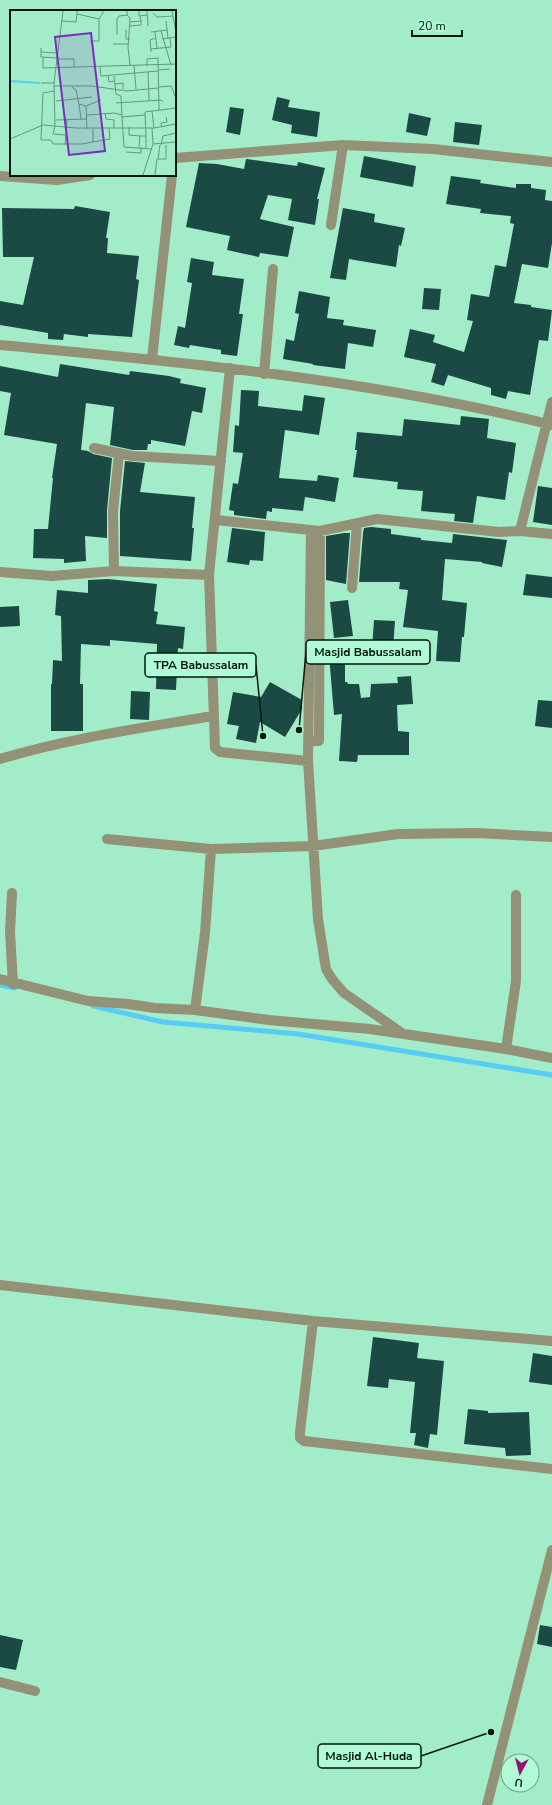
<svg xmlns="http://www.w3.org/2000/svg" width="552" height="1805" font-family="'Nunito Sans',sans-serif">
<rect width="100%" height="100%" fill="#a3ecca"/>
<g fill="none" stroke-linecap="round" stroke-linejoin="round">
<path stroke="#57cdf5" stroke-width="5" d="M0,985l15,3
M93,1006l70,16 135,12 254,41"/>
</g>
<path fill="#1b4a44" d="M277,97l13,3 -2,7 32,5 -3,25 -26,-4 1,-8 -20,-5z
M230,107l14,2 -4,26 -14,-3z
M409,113l22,5 -4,18 -21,-4z
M455,122l27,3 -3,20 -26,-3z
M364,156l52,10 -3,21 -53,-10z
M246,159l51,7 1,-4 27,6 -8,31h2l-4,26 -27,-5 4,-21 -24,-4 -8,24 34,8 -6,30 -28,-4 -1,4 -32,-7 3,-14 -44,-9 13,-64 18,1 27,5z
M451,176l30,4 -1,3 36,5v-4h15v4l15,2 -1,10 7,1v42l-4,25 -26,-4 -8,39 17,2v2l21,3 -4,31 -9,-1 -9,55 -22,-4 -2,8 -15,-4v-7l-43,-13 -4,11 -13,-4 5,-18 -32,-7 6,-28 25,6 -2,7 31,10 9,-31 -6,-1 4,-26 18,3 6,-32 11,2 8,-43 -4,-1 1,-7 -31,-3 1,-4 -35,-5z
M75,206l35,6 -4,26h2l-1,15 32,3 -3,23 3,1 -7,57 -44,-3v3l-24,-3 -1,6 -15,-1v-6l-48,-8v-24l23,4 11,-48h-31l-1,-49 72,1z
M343,208l32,6 -1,8 31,6 -4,18 -2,-1 -3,22 -47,-8 -3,21 -16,-2z
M191,258l23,4 -2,13 32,4 -5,35h4l-6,42 -16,-2v-4l-31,-5 -1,3 -15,-3 4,-19 7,2 7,-45 -5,-1z
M424,288l17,1 -2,21 -17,-1z
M299,291l31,6 -3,21 17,2 -1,5 33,5 -3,17 -25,-4 -3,26 -32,-4v-1l-30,-5 3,-20 8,2 5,-27 -4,-1z
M60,364l69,11 1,-4 39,5 12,3 -1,4 26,5 -4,25 -10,-2 -7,35 -34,-6v4h-3l-1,6h-14l-23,-5 4,-38 -28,-4 -5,47 7,1 5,3 19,4 -5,52v28l-22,-2 1,25 -22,2v-4l-31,-1 1,-29h14l5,-51h-1l5,-34 -53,-9 7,-42 -11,-2v-25l58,11z
M241,390l18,1 -1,15 44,5 2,-16 21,3 -6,37 -34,-5 -6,48 38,3 1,-6 21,3 -4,24 -30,-5 -2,14 -31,-3v4l-5,-1 -1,8 -32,-4v-4l-5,-1 4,-27 5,1 5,-31 -10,-1 2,-27 4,1z
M461,416l28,3 -2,19 29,5 -4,30 -3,-1 -4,28 -28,-4 -4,27 -19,-2 1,-7 -34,-3 2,-20 -26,-2 1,-7 -45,-5 4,-27h-2l2,-18 45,4 2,-17 56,6z
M125,461l20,2 -5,29 55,5 -3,31h2l-3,33 -71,-5v-45z
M538,486l14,2v37l-19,-3z
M371,527l20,2v5l30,4v2l31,3 1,-9 54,6 -5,27 -20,-4v-1l-37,-3 -3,41 25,3 -3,34h-2l-2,25 -24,-1 2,-30 -35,-4 5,-37 -9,-1 1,-7h-41l4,-49 1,-5z
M232,528l33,4 -2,29 -13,-1 -1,5 -22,-3z
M344,533h6l-4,51 -20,-4v-44z
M526,574l26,3v21l-29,-3z
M108,579l49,5 -3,27 4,1 -2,12 29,3 -2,22 -5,-1 -2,42 -20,-1 1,-45 -47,-4v6l-29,-2 -1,40h3v47h-32v-47h1l1,-24 9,1 -1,-45 -6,-1 2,-25 31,3v-13z
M348,600l5,36 -19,2 -4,-36z
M19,606l1,20 -20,1v-20z
M374,620l21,1 -2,28 -21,-1z
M328,643h17v39h2l1,2h11l2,14 9,-1 1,-13 27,-1 -1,-6 14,-1 2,28 -16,1 1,26 11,1v23h-51l-1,7 -18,-1 3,-47 -8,1z
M270,682l32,18v9l-17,28 -25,-15 -4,21 -20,-4 3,-13 -12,-2 6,-32 28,5z
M131,691l19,1 -1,28 -19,-1z
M538,700l14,1v27l-17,-2z
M373,1337l46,6 -2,15 27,3 -7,74 -7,-1 -2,14 -14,-3 2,-12h-6l5,-51 -26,-3 -1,9 -21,-2z
M533,1353l19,3v29l-23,-3z
M468,1409l20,2v2l41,-1 2,43 -25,1 -1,-8 -41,-4z
M540,1625l12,2v20l-15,-3z
M0,1635l23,5 -7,30 -16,-3z"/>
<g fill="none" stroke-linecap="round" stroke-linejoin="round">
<path stroke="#939176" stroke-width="10" d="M175,158l168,-13 90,4 119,13
M0,176l57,4 33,-5
M331,225l12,-80
M0,345c184,17 372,35 552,80
M152,359l20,-184
M230,368l-21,207 6,173 5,4 88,9 10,158 8,50 6,10 12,14 58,40
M264,374l9,-105
M94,448l38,8 89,5
M216,520l104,11 57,-12 122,13 21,-1 32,3
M520,531l32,-129
M114,571l-1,-60 6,-57
M0,572l52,4 62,-5 95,4
M352,588l5,-65
M308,741h11l1,-210
M0,759c69,-21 142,-31 213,-43
M308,761l3,-231
M107,839l104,10 102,-3 85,-12 78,-1 76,4
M12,893l-2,39 3,52
M0,979l88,22 40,3 27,4 40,2 74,10 101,9 136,20 46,9
M195,1010l10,-77 6,-84
M506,1049l10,-68v-86
M0,1285l313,36 239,20
M313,1321l-13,111v6l4,3 248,28
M0,1682l35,9
M487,1805l65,-255"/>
</g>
<g transform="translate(10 10)">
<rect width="166" height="166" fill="#a3ecca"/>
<path fill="none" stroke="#57cdf5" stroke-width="2" d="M0,71l30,2"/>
<path fill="none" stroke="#62977e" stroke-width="1" d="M67,1v3l22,5M129,1v5l8,-1M137,1l1,15M162,1l4,21M143,3l4,4 16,-1M117,5l3,3 -2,29 2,18M51,11l15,1 1,-8M156,11l2,17M120,12l11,-1 -1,-5M120,16l11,-1v-4M116,20v9h4M151,21l10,34M141,22l16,-2M145,22l2,17M107,25v-16l2,-3 8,-1v-4M152,29l14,-2M80,31h9v-22l5,-8M103,34h16M31,38v9l16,1M141,39l20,-2 -1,-9M31,42l16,1M141,42l-1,-12 6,-2M33,47v11l133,-4M47,49h17v8M124,55l2,24M137,56v-7l11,-1 1,52M90,57l1,9 57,-5M148,60l12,-1M138,62l1,29M98,66l1,6 6,-1M104,66l2,18 5,2 1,21 23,-2M31,73h13M105,74l8,-1v6M44,76h38l35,5 31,-3M62,77l4,3 3,14 7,2 15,-6M148,77l13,-1 5,12M44,81l-11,2 -2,47h10l2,4h29l28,-5 -1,-11M46,91l36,-4M106,93l45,-3 2,2M69,94l2,15M76,96l1,23M142,101l2,17M95,103l1,6 8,1v8M77,105l27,-2 8,2M112,107l2,30 27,2M46,110l31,-1M45,116l-1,-43 9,-72M45,116l-2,8 12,1M119,117v8l11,1M152,117l-1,-4 6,-1 -1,-5M83,119v13M136,126l-1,-24 31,-4M0,129l33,-14 33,3h78l22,-4M143,134l23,-2M55,135l2,-25M151,135l2,-9 13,-3M129,137l1,-11h6v12M116,142l15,1v-6M148,149l2,-14M133,165l10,-31 -1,-16M145,165l2,-16h9v-14"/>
<path fill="#7b2cbf" fill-opacity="0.15" stroke="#7b2cbf" stroke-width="2" d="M81,23l14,118 -36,4 -14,-118z"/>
<rect width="166" height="166" fill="none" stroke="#00180d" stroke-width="2"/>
</g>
<path fill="none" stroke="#00180d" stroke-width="1.5" d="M299 730L306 652M263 736L256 665M491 1732L421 1756"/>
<g fill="#00180d" stroke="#b0fad7" stroke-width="1.5">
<circle cx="299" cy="730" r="4"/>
<circle cx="263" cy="736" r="4"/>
<circle cx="491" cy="1732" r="4"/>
</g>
<g fill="#b0fad7" stroke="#00180d" stroke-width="1.5">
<rect x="306" y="640" width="124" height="24" rx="4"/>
<rect x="145" y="653" width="111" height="24" rx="4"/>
<rect x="318" y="1744" width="103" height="24" rx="4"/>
</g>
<g font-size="12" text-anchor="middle" font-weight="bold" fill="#00180d">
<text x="368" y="656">Masjid Babussalam</text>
<text x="201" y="669">TPA Babussalam</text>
<text x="369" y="1760">Masjid Al-Huda</text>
</g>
<g transform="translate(520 1773) rotate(187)"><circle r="19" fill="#b0fad7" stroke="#6aa086"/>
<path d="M0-3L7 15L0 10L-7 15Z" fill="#93146e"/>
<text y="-6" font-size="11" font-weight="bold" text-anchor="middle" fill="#00180d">U</text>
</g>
<path d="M412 30v6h50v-6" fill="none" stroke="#00180d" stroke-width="2"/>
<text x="418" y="30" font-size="12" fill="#00180d" stroke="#b0fad7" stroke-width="3" paint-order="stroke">20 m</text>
</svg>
